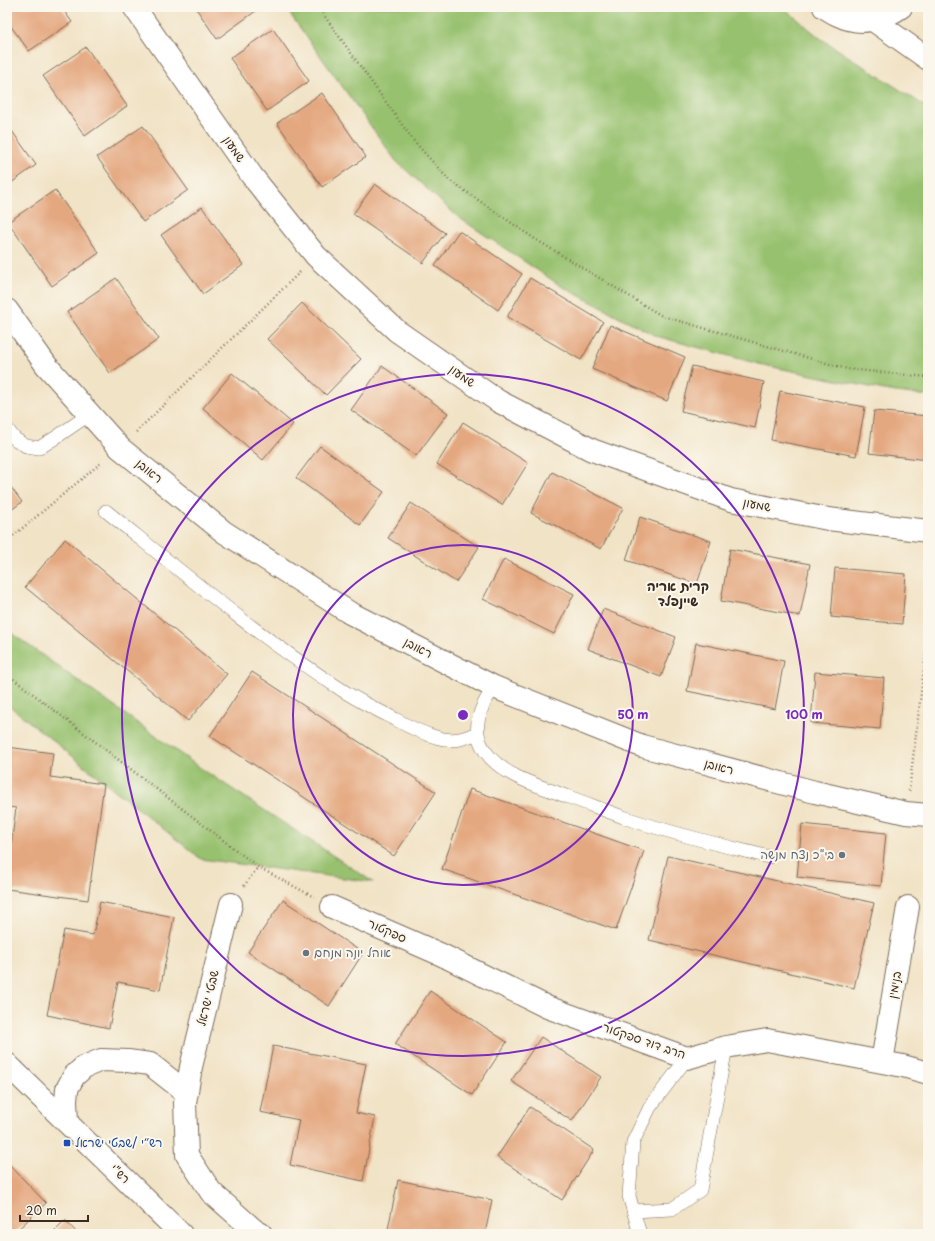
<svg xmlns="http://www.w3.org/2000/svg" width="935" height="1241" font-family="'Playpen Sans','Playpen Sans Hebrew',sans-serif">
<rect width="100%" height="100%" fill="#fbf7ec"/>
<filter id="ink" filterUnits="userSpaceOnUse"><feTurbulence type="fractalNoise" baseFrequency=".025" numOctaves="2"/><feDisplacementMap in="SourceGraphic" scale="8" xChannelSelector="R" yChannelSelector="G"/><feConvolveMatrix kernelMatrix="1 2 1 2 8 2 1 2 1" color-interpolation-filters="sRGB"/></filter>
<filter id="wash" filterUnits="userSpaceOnUse"><feTurbulence type="fractalNoise" baseFrequency=".012" numOctaves="4" result="noise"/><feDisplacementMap in="SourceGraphic" scale="16" xChannelSelector="R" yChannelSelector="G"/><feGaussianBlur stdDeviation="0.9" result="paint"/><feColorMatrix in="noise" values="0 0 0 0 0 0 0 0 0 0 0 0 0 0 0 0 0 1.4 0 .05"/><feComposite in="paint" operator="in"/></filter>
<g filter="url(#wash)">
<rect width="100%" height="100%" fill="#f1e3c6"/>
<path fill="#97c16e" stroke="#697646" d="M285,7h498l37,31 108,70v288l-39,-5 -130,-27 -103,-28 -95,-50 -103,-69 -62,-56z
M7,630l192,137 174,115 -172,-23 -194,-155z"/>
<g id="blocks">
<path fill="#e4a880" d="M7,7h54l11,15 -43,29 -22,-30z
M195,7h64l1,1 -43,31z
M273,29l36,52 -42,30 -37,-53z
M86,47l41,59 -42,30 -42,-60z
M322,93l44,64 -44,30 -45,-64z
M7,124l29,41 -29,21z
M143,126l45,64 -45,32 -46,-65z
M375,184l70,49 -22,30 -70,-49z
M55,190l44,63 -47,33 -44,-64z
M202,207l41,58 -40,29 -42,-59z
M459,231l63,43 -24,36 -63,-44z
M116,278l43,61 -49,34 -43,-61z
M530,278l73,44 -22,38 -74,-43z
M302,303l59,56 -35,36 -59,-56z
M610,325l75,32 -18,44 -75,-32z
M382,366l66,47 -32,43 -65,-46z
M692,366l72,16 -9,46 -74,-17z
M232,373l61,51 -30,36 -60,-52z
M780,391l85,16 -9,49 -85,-16z
M874,411l54,5v44l-59,-7z
M463,422l65,41 -26,42 -65,-41z
M320,446l64,46 -24,33 -64,-47z
M552,472l71,36 -22,41 -70,-36z
M7,482l15,20 -15,11z
M411,503l68,44 -23,35 -68,-44z
M640,517l71,24 -14,43 -71,-24z
M65,539l162,135 -39,47 -163,-134z
M730,549l80,15 -10,52 -79,-15z
M504,559l70,35 -20,40 -71,-35z
M835,568l71,6 -4,50 -71,-7z
M603,609l73,28 -15,40 -73,-28z
M696,643l88,18 -9,48 -88,-18z
M252,672l184,120 -42,64 -184,-120z
M815,672l69,6 -4,51 -69,-6z
M7,747l46,6 -3,24 54,7 -16,116 -81,-11v-14l9,-67 -9,-1z
M470,789l174,62 -28,79 -174,-61z
M802,824l84,9 -5,53 -84,-9z
M668,856l206,47 -20,85 -205,-48z
M283,900l80,53 -34,53 -81,-54z
M100,902l74,15 -14,73 -42,-8 -9,46 -62,-13 17,-85 29,5z
M430,991l77,51 -35,53 -77,-51z
M541,1037l60,40 -29,44 -61,-40z
M273,1046l93,18 -10,49 19,4 -12,64 -73,-16 9,-45 -39,-8z
M530,1107l64,43 -32,50 -65,-43z
M7,1162l39,41 -33,31h-6z
M398,1180l94,20 -7,34h-98z
M65,1220l13,14h-27z"/>
</g>
</g>
<g filter="url(#ink)">
<use href="#blocks" fill-opacity="0" stroke="#7b6b59" stroke-width="1"/>
<g fill="none" stroke-linecap="round" stroke-linejoin="round">
<defs>
<path id="lane" d="M7,429l8,10 11,7 13,2 16,-10 35,-24
M106,511c77,62 153,126 236,179 17,11 35,20 53,29 14,8 29,15 44,19 16,4 24,1 38,-5
M494,687c-14,20 -24,42 -9,64 18,26 53,34 81,45 20,7 40,15 60,22 47,16 95,27 143,39
M633,1211l39,-2 28,-19 26,-143
M640,1234l-11,-38 4,-54 17,-35 37,-49"/>
<path id="street" d="M134,7l118,169 64,80 81,75 101,70 94,49 139,50 97,19 100,12
M7,310l39,55 74,83 104,84 126,81 144,74 148,59 173,46 91,21 22,2
M231,904l-40,163 -6,36 2,52 24,37 43,38 7,4
M332,907l110,48 105,52 140,51 39,-11 41,-7 136,26 25,7
M882,1062l26,-155
M67,1122l-1,-21 1,-12 7,-13 10,-9 17,-7 27,1 22,3 37,29"/>
<path id="secondary" d="M824,7c5,3 9,6 14,8 22,11 44,5 63,-8
M873,20l55,39
M7,1064l174,170"/>
</defs>
<use href="#lane" stroke="#7b6b59" stroke-width="14"/>
<use href="#street" stroke="#7b6b59" stroke-width="24"/>
<use href="#secondary" stroke="#7b6b59" stroke-width="24"/>
<path stroke="#7b6b59" stroke-width="2.5" stroke-dasharray="1 3" stroke-linecap="butt" d="M318,7l95,133 36,40 86,59 127,77 185,53 81,8
M136,432l164,-160
M7,541l95,-79
M7,674l251,193 56,30
M909,791l19,-155
M244,886l14,-19"/>
<use href="#lane" stroke="#fff" stroke-width="13"/>
<use href="#street" stroke="#fff" stroke-width="22"/>
<use href="#secondary" stroke="#fff" stroke-width="22"/>
</g>
</g>
<g fill="none" stroke="#7b2cbf" stroke-width="2">
<circle cx="463" cy="715" r="170"/>
<circle cx="463" cy="715" r="341"/>
</g>
<g fill="#6b7280" stroke="#fbf7ec" stroke-width="1.5">
<circle cx="842" cy="855" r="4"/>
<circle cx="306" cy="953" r="4"/>
</g>
<rect fill="#1a4fb4" stroke="#fbf7ec" stroke-width="1.5" x="63" y="1139" width="8" height="8" rx="2"/>
<g text-anchor="middle" stroke-width="4" stroke-linejoin="round" paint-order="stroke">
<g font-size="12" fill="#3b2a1e" stroke="#fbf7ec">
<text transform="translate(234 149) rotate(55)" y="4">שמעון</text>
<text transform="translate(462 376) rotate(35)" y="4">שמעון</text>
<text transform="translate(149 471) rotate(39)" y="4">ראובן</text>
<text transform="translate(757 505) rotate(11)" y="4">שמעון</text>
<text transform="translate(418 648) rotate(27)" y="4">ראובן</text>
<text transform="translate(719 767) rotate(15)" y="4">ראובן</text>
<text transform="translate(387 931) rotate(24)" y="4">ספקטור</text>
<text transform="translate(895 985) rotate(-80)" y="4">בנימין</text>
<text transform="translate(208 998) rotate(-76)" y="4">שבטי ישראל</text>
<text transform="translate(644 1041) rotate(19)" y="4">הרב דוד ספקטור</text>
<text transform="translate(120 1174) rotate(44)" y="4">רש"י</text>
</g>
<g font-size="12" fill="#5b616d" stroke="#fbf7ec" text-anchor="end">
<text x="834" y="859">בי"כ נצח מנשה</text>
<text x="314" y="957" text-anchor="start">אוהל יונה מנחם</text>
</g>
<g font-size="12" fill="#164399" stroke="#fbf7ec" text-anchor="start">
<text x="75" y="1147">רש״י /שבטי ישראל</text>
</g>
<g font-size="13" font-weight="bold" fill="#3b2a1e" stroke="#fbf7ec">
<text x="678" y="591">קרית אריה<tspan x="678" dy="15">שיינפלד</tspan></text>
</g>
</g>
<circle cx="463" cy="715" r="6" fill="#7b2cbf" stroke="#fbf7ec" stroke-width="2"/>
<g font-size="12" text-anchor="middle" font-weight="bold" fill="#7b2cbf" stroke="#fbf7ec" stroke-width="4" stroke-linejoin="round" paint-order="stroke">
<text x="633" y="719">50 m</text>
<text x="804" y="719">100 m</text>
</g>
<rect width="935" height="1241" fill="none" stroke="#fbf7ec" stroke-width="24"/>
<path d="M20 1215v6h68v-6" fill="none" stroke="#3b2a1e" stroke-width="2"/>
<text x="26" y="1215" font-size="12" fill="#3b2a1e" stroke="#fbf7ec" stroke-width="3" paint-order="stroke">20 m</text>
</svg>
